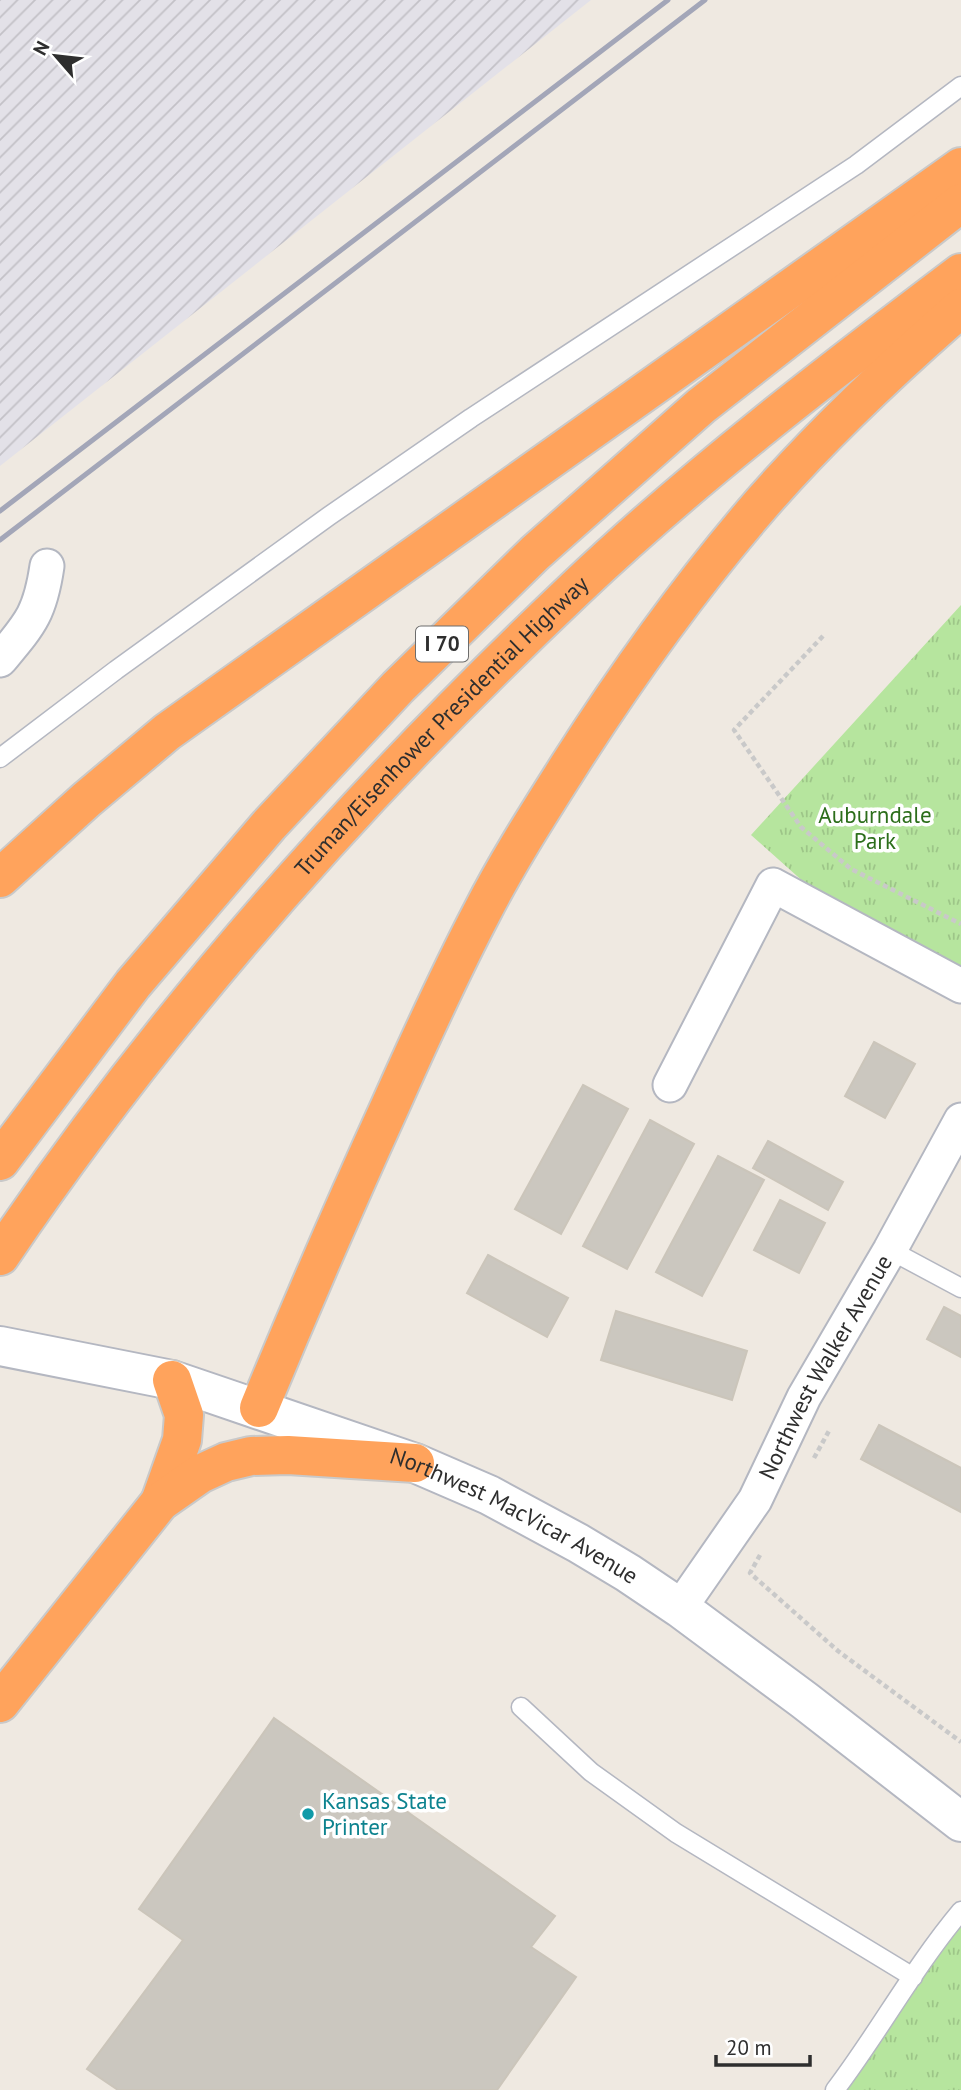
<svg xmlns="http://www.w3.org/2000/svg" width="961" height="2090" font-family="'PT Sans',sans-serif">
<defs>
<pattern id="industrial-furrows" width="10" height="10" patternUnits="userSpaceOnUse" patternTransform="scale(1.75)"><rect width="10" height="10" fill="#e3e1e8"/><path d="M-1 1l2-2M0 10L10 0M9 11l2-2" fill="none" stroke="#c3c1c7"/></pattern>
<pattern id="park-tufts" width="24" height="20" patternUnits="userSpaceOnUse" patternTransform="scale(1.75)"><rect width="24" height="20" fill="#b6e59e"/><path d="M3 7l-1-3M5 7V3M7 7l1-3M15 17l-1-3M17 17v-4M19 17l1-3" fill="none" stroke="#9dc588"/></pattern>
</defs>
<rect width="100%" height="100%" fill="#efe9e1"/>
<path fill="url(#industrial-furrows)" d="M0,0h591l-591,466z"/>
<path fill="url(#park-tufts)" d="M961,605v368l-136,-72 -74,-66z
M961,1920v170h-121z"/>
<path fill="#cbc7bf" stroke="#cbc5ba" stroke-width="2" d="M874,1042l41,22 -30,54 -40,-22z
M583,1085l45,24 -67,125 -46,-25z
M650,1120l44,24 -67,125 -44,-23z
M768,1141l75,41 -15,28 -75,-42z
M718,1156l46,24 -62,116 -46,-24z
M780,1200l45,23 -26,50 -45,-23z
M488,1255l80,43 -21,39 -80,-44z
M944,1307l17,9v41l-34,-18z
M616,1311l131,40 -15,49 -131,-40z
M879,1425l82,43v44l-100,-53z
M274,1718l281,198 -24,31 45,30 -79,113h-379l-31,-21 96,-129 -44,-31z"/>
<g fill="none" stroke-linecap="round" stroke-linejoin="round">
<defs>
<path id="lane" d="M0,758l116,-88 213,-154 142,-98 385,-253 105,-79
M890,1250l71,38
M521,1707l70,65 85,61 237,144
M835,2090c44,-58 79,-123 126,-179"/>
<g id="street">
<path d="M0,660c30,-36 40,-46 47,-94"/>
<path d="M670,1085l103,-200 188,101"/>
<path id="s1" d="M680,1608l75,-108 49,-103 86,-147 71,-130"/>
</g>
<g id="secondary">
<path id="s2" d="M0,1346l172,34 243,83 74,32 89,48 50,30 52,35 124,92 157,122"/>
</g>
<g id="highway">
<path d="M0,878l86,-78 81,-68 794,-565"/>
<path d="M0,1161l133,-177 136,-159 129,-138 137,-134 166,-147 260,-203"/>
<path id="s3" d="M0,1256c164,-243 362,-465 575,-667 120,-114 254,-216 386,-316"/>
<path d="M259,1408c42,-102 86,-203 132,-304 29,-65 58,-129 91,-192 26,-51 57,-99 88,-148 58,-91 121,-179 192,-261 61,-70 129,-134 199,-195"/>
<path d="M160,1502l22,-62 2,-25 -12,-35"/>
<path d="M0,1703l160,-201 40,-28 26,-12 25,-6 37,-1 127,8"/>
</g>
</defs>
<use href="#lane" stroke="#b4b7c1" stroke-width="21"/>
<use href="#street" stroke="#b4b7c1" stroke-width="37"/>
<use href="#secondary" stroke="#b4b7c1" stroke-width="42"/>
<use href="#highway" stroke="#c9c9c9" stroke-width="42"/>
<path stroke="#c9c9c9" stroke-width="4.5" stroke-dasharray="5 3.5" stroke-linecap="butt" d="M823,636l-89,94 67,97 50,42 110,55
M814,1458l16,-29
M760,1555l-10,18 88,78 123,91"/>
<use href="#lane" stroke="#fff" stroke-width="18"/>
<use href="#street" stroke="#fff" stroke-width="33"/>
<use href="#secondary" stroke="#fff" stroke-width="38"/>
<use href="#highway" stroke="#ffa35c" stroke-width="38"/>
<path stroke="#a3a6b8" stroke-width="5" d="M0,511l668,-511
M0,540l705,-540"/>
</g>
<circle fill="#0f9aa8" stroke="#fff" stroke-width="2.5" cx="308" cy="1814" r="7"/>
<g text-anchor="middle" stroke-width="7" stroke-linejoin="round" paint-order="stroke">
<rect fill="#fff" stroke="#6d6d6d" stroke-width="2" x="416" y="626.5" width="52" height="35" rx="5"/>
<g font-size="21" font-weight="bold" fill="#2e2e2e">
<text x="442" y="651">I 70</text>
</g>
<g font-size="23" fill="#2e2e2e" stroke="#fff">
<text dy="8" stroke="none"><textPath href="#s3" startOffset="691">Truman/Eisenhower Presidential Highway</textPath></text>
<text dy="8" stroke="none"><textPath href="#s1" startOffset="282">Northwest Walker Avenue</textPath></text>
<text dy="8" stroke="none"><textPath href="#s2" startOffset="544">Northwest MacVicar Avenue</textPath></text>
</g>
<g font-size="23" fill="#2c6e1b" stroke="#fff">
<text x="875" y="823">Auburndale<tspan x="875" dy="26">Park</tspan></text>
</g>
<g font-size="23" fill="#0d838f" stroke="#fff" text-anchor="start">
<text x="322" y="1809">Kansas State<tspan x="322" dy="26">Printer</tspan></text>
</g>
</g>
<g transform="translate(56 56) rotate(298)" stroke="#ffffff" stroke-width="5" paint-order="stroke">
<path d="M0-5L12 26L0 18L-12 26Z" fill="#2e2e2e"/>
<text y="-10" font-size="19" font-weight="bold" text-anchor="middle" fill="#2e2e2e">N</text>
</g>
<path d="M716 2055v10h94v-10" fill="none" stroke="#2e2e2e" stroke-width="3.5"/>
<text x="726" y="2055" font-size="21" fill="#2e2e2e" stroke="#ffffff" stroke-width="5" paint-order="stroke">20 m</text>
</svg>
